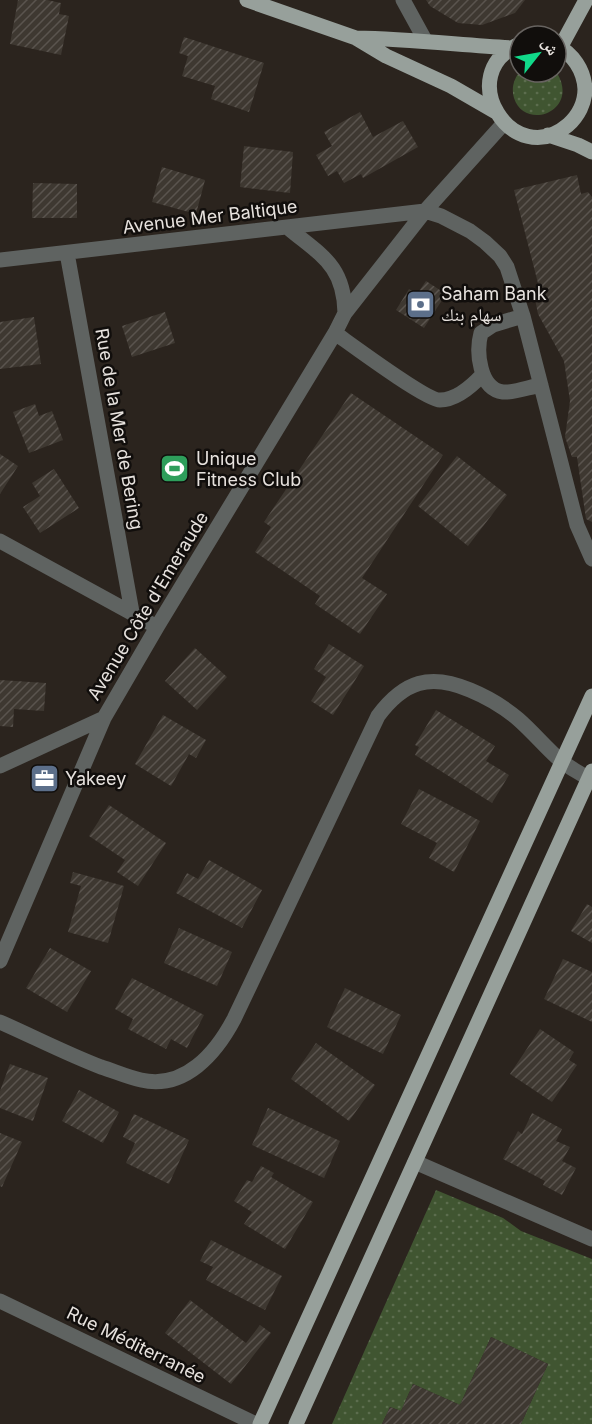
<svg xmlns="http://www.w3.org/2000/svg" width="592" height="1424" font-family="Inter,'Noto Naskh Arabic',sans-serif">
<defs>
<pattern id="grass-dots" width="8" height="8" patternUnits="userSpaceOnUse" patternTransform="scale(1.5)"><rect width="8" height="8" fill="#405531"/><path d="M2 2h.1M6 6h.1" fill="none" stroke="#5c6d4e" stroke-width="1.8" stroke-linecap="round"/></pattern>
<pattern id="building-hatch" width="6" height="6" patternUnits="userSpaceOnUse" patternTransform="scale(1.5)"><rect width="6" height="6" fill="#3e3831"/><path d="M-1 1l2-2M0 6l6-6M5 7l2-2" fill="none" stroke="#5a544e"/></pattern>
</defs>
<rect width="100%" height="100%" fill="#2b241e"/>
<path fill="url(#grass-dots)" d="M520,71l37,2c23,38 -32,59 -43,25 -3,-10 0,-19 6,-27z
M436,1190l67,28 18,13 71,28v165h-71l27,-60 -57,-27 -31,68 -47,-21 -12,27 -11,-4 -8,17h-50z"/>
<path fill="url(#building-hatch)" d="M18,0h29l14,3 -2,11 10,2 -8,39 -51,-11z
M426,0h99l-10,13 -33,12 -24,-2 -28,-17z
M184,37l80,26 -15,49 -38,-13 4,-13 -33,-10 6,-20 -9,-3z
M360,112l13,25 30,-16 15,26 -55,31 -2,-4 -17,9 -7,-12 -9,5 -12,-21 16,-9 -8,-14z
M244,146l49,6 -3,41 -50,-6z
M162,167l43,13 -9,34 -44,-12z
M577,175l4,19 7,-2 4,5v325l-6,-3 -9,-62h-5l-7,-20 5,-36 -6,-40 -26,-47 -4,-20 6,-3 -26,-101z
M33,183l44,1v34h-45z
M426,281l20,13 -22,34 -28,-18 13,-21 8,5z
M165,312l10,31 -43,14 -10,-31z
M34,317l7,47 -41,5v-47z
M351,393l92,62 -81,123 25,16 -27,40 -45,-30 5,-8 -65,-44 16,-25 -7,-5z
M35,404l4,12 13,-5 11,29 -34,13 -16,-41z
M0,454l18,12 -18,28z
M457,456l50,39 -39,51 -50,-40z
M54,469l25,39 -39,25 -17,-26 17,-11 -8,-13z
M329,644l35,22 -31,49 -22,-14 15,-24 -12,-8z
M195,648l32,29 -30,33 -32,-29z
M0,680l46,3 -2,28 -30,-2 -1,18 -13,-1z
M436,710l59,36 -9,15 23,14 -17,28 -77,-48 4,-8 -4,-2z
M163,715l43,25 -10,18 -7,-4 -18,32 -36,-22z
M419,789l61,32 -26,51 -25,-14 8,-15 -36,-19z
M109,805l57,38 -28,43 -21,-14 8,-12 -36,-24z
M209,860l53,30 -20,38 -66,-35 11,-20 11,6z
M73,872l51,14 -16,57 -40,-11 13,-46 -11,-3z
M587,904l5,3v36l-21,-12z
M179,928l53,24 -15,34 -53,-23z
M50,948l41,23 -24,41 -41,-24z
M563,959l29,13v50l-48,-23z
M132,978l72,37 -17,33 -16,-9 -5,10 -38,-20 5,-10 -18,-10z
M345,988l56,27 -18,39 -56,-27z
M540,1029l34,23 -5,8 8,5 -25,37 -42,-28z
M316,1043l59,42 -26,36 -58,-42z
M10,1064l38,14 -15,43 -33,-13v-17z
M79,1090l40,22 -16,31 -41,-22z
M268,1108l72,33 -16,37 -72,-33z
M532,1113l30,16 -6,12 14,6 -8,14 14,7 -14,27 -19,-10 2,-4 -42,-22 15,-28 4,3z
M134,1114l55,26 -20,44 -43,-21 9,-20 -12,-6z
M0,1133l22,9 -20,45 -2,-1z
M261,1166l13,7 -3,4 42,25 -28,47 -41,-25 8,-12 -18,-11 13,-21 5,2z
M211,1240l71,36 -17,34 -59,-30 7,-13 -13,-6z
M190,1300l56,43 14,-18 11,8 -40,51 -66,-51z
M491,1337l57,27 -27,60h-139l8,-17 11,4 12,-27 47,21z"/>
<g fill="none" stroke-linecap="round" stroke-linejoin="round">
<path stroke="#5f6361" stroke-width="15" d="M403,0l22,40
M287,227c33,28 57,37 58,86
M67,253l65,359
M0,260l425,-49 16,5 29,15 15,11 15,14 7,11 16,49 54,209 15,34
M523,316l-30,9 -12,8c-5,18 -2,56 22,59 12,1 26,-5 38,-7
M335,333c17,12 91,67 105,67 17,0 32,-14 43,-26
M0,541l157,86
M0,766l104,-48
M0,961l104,-243 53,-91 178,-294 10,-20 80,-102 79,-88
M0,1022c34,15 67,32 101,45 13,4 26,10 40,13 44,10 75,-27 93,-61l144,-303c26,-35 52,-43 92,-26 17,7 34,17 48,29 15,13 28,29 43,42 9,7 19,12 28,18
M415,1162l177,77
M0,1301l256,123"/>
<path stroke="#97a09b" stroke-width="15" d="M247,0l109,38 30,18 65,30 45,26
M356,38c53,1 104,7 156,10
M520,44c-69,29 -7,128 48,81 10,-9 17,-22 17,-36 -1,-19 -12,-35 -29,-44
M560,48l26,-48
M548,135l30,10 14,7
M260,1424l332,-728
M296,1424l296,-653"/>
</g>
<defs>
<symbol id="bank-square" viewBox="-11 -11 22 22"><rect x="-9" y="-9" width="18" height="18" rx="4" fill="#5c6f8a" stroke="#110e0c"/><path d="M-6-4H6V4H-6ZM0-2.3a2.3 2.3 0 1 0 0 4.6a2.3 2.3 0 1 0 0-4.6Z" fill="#fff"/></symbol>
<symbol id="stadium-square" viewBox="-11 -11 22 22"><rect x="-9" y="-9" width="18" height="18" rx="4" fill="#2e9e5b" stroke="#110e0c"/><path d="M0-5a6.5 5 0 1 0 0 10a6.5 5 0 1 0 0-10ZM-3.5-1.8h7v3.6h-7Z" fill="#fff"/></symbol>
<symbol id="office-square" viewBox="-11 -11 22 22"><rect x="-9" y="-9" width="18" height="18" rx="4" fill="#5c6f8a" stroke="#110e0c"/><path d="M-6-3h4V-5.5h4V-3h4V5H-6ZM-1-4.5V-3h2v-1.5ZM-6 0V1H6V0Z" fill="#fff"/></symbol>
</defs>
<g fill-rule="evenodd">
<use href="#bank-square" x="404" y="288" width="33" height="33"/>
<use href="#stadium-square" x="158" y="452" width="33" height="33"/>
<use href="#office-square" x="28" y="762" width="33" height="33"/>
</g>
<g text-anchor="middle" stroke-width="5" stroke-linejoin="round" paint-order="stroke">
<g font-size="18" fill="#e7e2de" stroke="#110e0c">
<text transform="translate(210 217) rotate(-7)" y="6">Avenue Mer Baltique</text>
<text transform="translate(119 429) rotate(80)" y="6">Rue de la Mer de Bering</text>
<text transform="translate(148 606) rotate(-59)" y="6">Avenue Côte d'Emeraude</text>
<text transform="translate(136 1345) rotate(26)" y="6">Rue Méditerranée</text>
</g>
<g font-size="18" fill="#e7e2de" stroke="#110e0c" text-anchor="start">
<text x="441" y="300">Saham Bank<tspan x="441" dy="21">سهام بنك</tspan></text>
<text x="196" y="465">Unique<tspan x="196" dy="21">Fitness Club</tspan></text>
<text x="65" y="785">Yakeey</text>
</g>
</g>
<g transform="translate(538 54) rotate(59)"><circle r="28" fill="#110e0c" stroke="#676360" stroke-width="1.5"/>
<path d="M0-4.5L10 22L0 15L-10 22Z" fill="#11d98a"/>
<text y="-9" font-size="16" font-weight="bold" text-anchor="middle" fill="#e7e2de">ش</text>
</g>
</svg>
